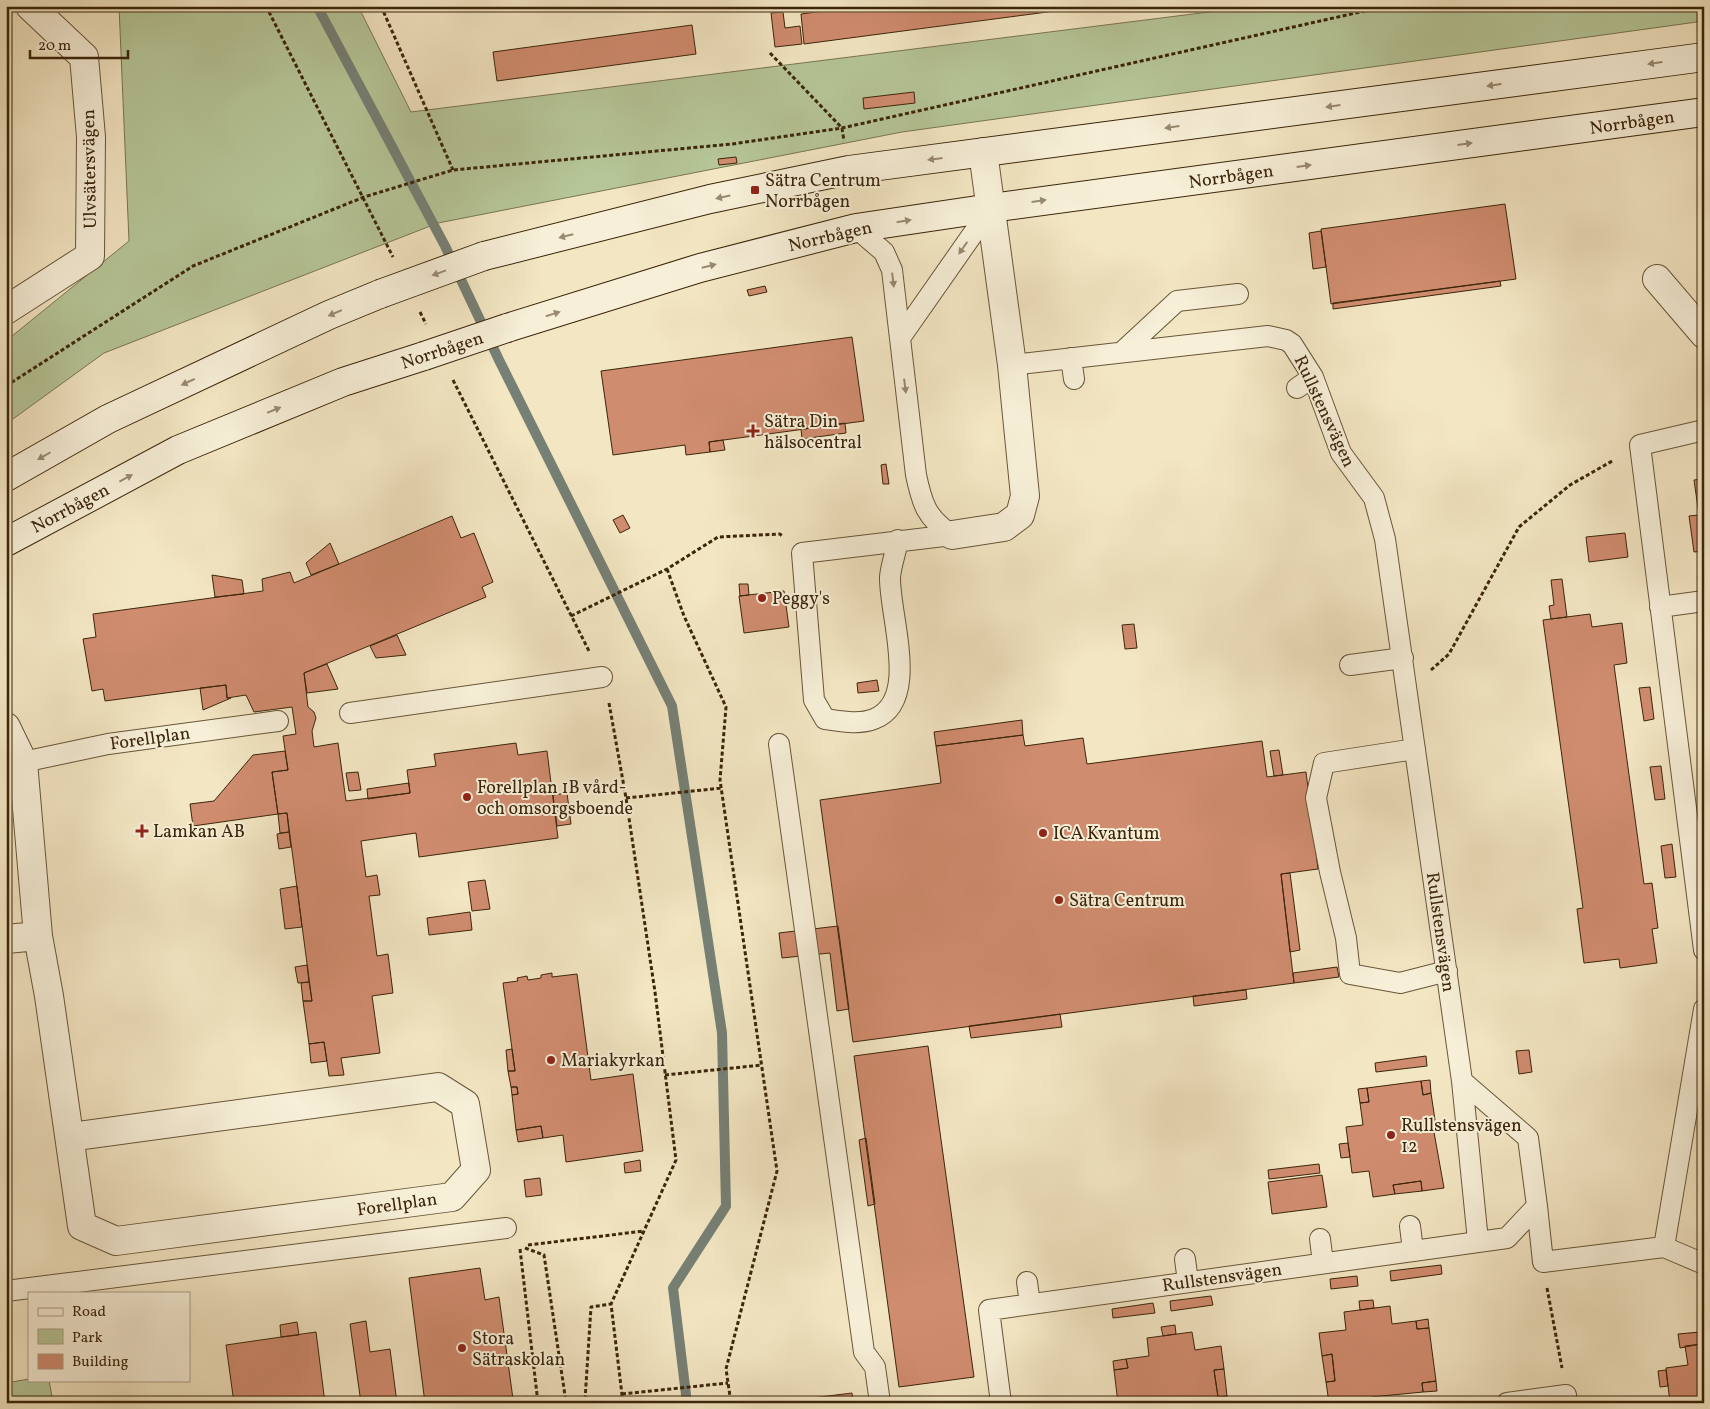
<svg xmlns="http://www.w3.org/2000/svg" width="1710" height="1409" font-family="Vollkorn,serif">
<rect width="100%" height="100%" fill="#f3e6c3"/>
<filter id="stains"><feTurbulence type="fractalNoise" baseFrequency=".004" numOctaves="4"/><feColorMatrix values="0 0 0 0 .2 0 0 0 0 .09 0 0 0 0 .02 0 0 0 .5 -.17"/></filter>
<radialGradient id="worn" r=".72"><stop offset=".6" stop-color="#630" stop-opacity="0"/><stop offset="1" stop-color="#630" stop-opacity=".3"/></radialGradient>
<path fill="#b6c698" stroke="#787651" d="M119,6h239l53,106 846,-106h447v15l-802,111 -464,91 -334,130 -98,71v-83l123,-100z
M29,1379l20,1 4,23h-47v-20z"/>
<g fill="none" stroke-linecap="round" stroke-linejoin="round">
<path stroke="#768075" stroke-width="10" d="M317,6l128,240 54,114 173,346 50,327 4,173 -53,82 14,115"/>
</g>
<path fill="#d08c6f" stroke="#3b250a" d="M864,6h229l-289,38 -3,-30z
M783,12l2,16 15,-2 2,18 -27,3 -4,-34z
M692,25l4,29 -199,27 -4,-29z
M914,92l1,11 -51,6 -1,-11z
M736,157l1,6 -18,2 -1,-6z
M1505,204l11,75 -185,25 -10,-75z
M1321,231l5,36 -13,2 -4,-36z
M1500,281l1,5 -168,23v-6z
M765,286l2,6 -18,4 -2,-6z
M852,337l12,84 -155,21 1,10 -24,3 -1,-10 -72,10 -12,-84z
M845,423l1,10 -44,6 -1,-10z
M723,440l2,10 -15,2 -1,-10z
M886,464l3,20h-6l-2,-19z
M1704,479v72l-10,1 -5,-36 10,-1 -5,-35z
M623,515l7,13 -10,5 -7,-13z
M452,516l9,22 13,-5 19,49 -11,5 4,10 -182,76 4,34 6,5 2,6 -4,13 2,16 24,-4 8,58 64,-8 -3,-23 29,-4 -2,-12 82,-11 2,12 29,-4 11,87 -139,19 -3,-24 -55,8 5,36 11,-2 3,20 -11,1 8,60 11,-2 5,39 -21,3 8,57 -39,5 3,17 -15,1 -5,-34 -15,2 -6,-43h9l-25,-188 -9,1 -6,-42 16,-2 -5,-34 13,-2 -4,-27 -38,5 -8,-17 -19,3 -1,-13 -121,16 -2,-12 -11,2 -9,-52 13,-2 -3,-23 170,-23 -1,-12 28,-7 4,11z
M1625,533l3,24 -39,5 -3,-25z
M330,543l9,21 -28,11 -5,-12z
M212,575l30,5 2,14 -29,3z
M1704,575v10l-5,1 -1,-10z
M1562,579l5,38 -16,2 -2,-13 5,-1 -3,-25z
M739,584h9l1,11 -9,1z
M784,591l5,36 -45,6 -5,-37z
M1590,614l2,13 30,-4 5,40 -13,2 30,219 8,-1 6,45 -6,1 5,34 -37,5 -1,-9 -35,4 -7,-54 6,-1 -40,-288z
M1134,624l3,24 -12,1 -3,-24z
M397,635l9,20 -30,3 -6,-12z
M327,664l11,25 -31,4 -3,-20z
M877,680l2,11 -21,2 -1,-10z
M226,685l1,13h4l-28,12 -3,-22z
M1650,687l4,32 -10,2 -5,-33z
M1022,720l1,15 -87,11 -2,-14z
M1023,735l2,11 58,-8 4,26 175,-23 5,36 39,-5 12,97 -37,5 13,109 -441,59 -33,-242 121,-17 -5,-37z
M1279,750l4,25 -9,1 -4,-25z
M285,751l3,19 -16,2 6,42 -85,12 -3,-22 24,-3 39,-46z
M1661,766l4,33 -10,1 -5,-33z
M358,772l3,18 -12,1 -3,-18z
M409,783l1,10 -42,6 -1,-10z
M567,793l4,31 -14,2 -4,-31z
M287,813l2,19 -9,1 -2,-19z
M289,832l2,15 -12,2 -2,-15z
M1672,844l4,33 -11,1 -4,-32z
M1290,873l10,77 -10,2 -9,-78z
M485,880l5,29 -18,2 -4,-29z
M297,886l5,41 -17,2 -5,-40z
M470,912l2,18 -43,5 -2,-17z
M838,926l11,83 -12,2 -7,-58 -48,5 -3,-25z
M307,965l2,17 -11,1 -3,-16z
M1337,967l2,10 -45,6 -1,-10z
M552,973v4l25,-3 14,106 42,-6 10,77 -77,11 -3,-27 -20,3 -2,-12 -25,4 -4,-35 6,-1 -1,-7h-6l-3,-16h7l-12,-88 15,-2 -1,-3 10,-2 1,4 13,-2v-3z
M309,982l3,19h-9l-2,-18z
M1246,990l1,9 -53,7 -1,-10z
M1060,1014l2,13 -91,11 -2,-12z
M324,1042l3,19 -16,2 -2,-19z
M928,1046l46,331 -75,10 -45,-331z
M512,1049l3,22h-7l-2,-21z
M1529,1050l3,22 -13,2 -3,-23z
M1426,1056l1,10 -51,6 -1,-9z
M1430,1080l1,13 -8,2 -2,-14z
M1421,1081l2,14 8,-2 4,27 -3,1 12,67 -22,3 -1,-10 -28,4 2,9 -22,3 -4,-26 -17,2 -6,-46 17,-2 -3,-22 9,-1 -2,-14z
M511,1087h6l1,7 -6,1z
M1367,1088l2,14 -9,1 -2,-14z
M541,1126l2,12 -25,4 -2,-12z
M866,1138l9,66 -7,2 -9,-66z
M1348,1143l2,14 -9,1 -2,-14z
M640,1160l1,11 -16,2 -1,-10z
M1319,1164l1,9 -51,6 -1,-9z
M1322,1175l5,32 -55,7 -4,-32z
M540,1178l2,17 -16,2 -2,-17z
M1421,1181l1,10 -27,3 -2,-9z
M1441,1265l1,9 -51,7 -1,-10z
M480,1268l5,32 14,-3 14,102 14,-2 1,6h-103l-16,-125z
M1357,1276l1,10 -27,3 -1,-10z
M1211,1296l2,9 -42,6 -1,-10z
M1373,1300l1,8 -14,2 -1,-9z
M1153,1303l2,10 -42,5 -1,-9z
M1390,1306l2,18 24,-3 1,8 12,-1 7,53 -14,2 1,9 -52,5v2l-27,4h-15l-3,-21 9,-1 -3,-27 -10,2 -3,-23 27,-3 -2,-18z
M1428,1319l1,9 -12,1 -1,-8z
M366,1321l4,31 20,-3 7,54h-36l-11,-79z
M297,1322l2,13 -18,2 -1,-12z
M1175,1325l1,9 -13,2 -2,-9z
M316,1332l9,71h-91l-8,-58z
M1192,1332l3,18 26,-4 3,23 -10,1 4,27 9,-1 1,7h-110l-4,-33 14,-2 -2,-9 23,-3 -2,-18z
M1700,1332l1,12 -21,4 -2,-14z
M1701,1344h3v59h-34l-4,-35 22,-3 -3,-19z
M1332,1354l3,27 -9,1 -4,-26z
M1126,1359l2,9 -14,2 -1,-9z
M1224,1369l3,27 -9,1 -4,-27z
M1666,1370l2,16 -8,1 -2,-16z
M1436,1381l1,10 -14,1 -1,-9z
M852,1393l1,10h-73v-1z"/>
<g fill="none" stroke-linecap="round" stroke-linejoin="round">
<defs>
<path id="lane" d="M856,228l28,24 8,18 24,205c6,28 10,43 36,60
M900,338l91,-130
M1122,352l55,-51 61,-7
M1071,358l3,21
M1012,365l256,-29 18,4 6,4 21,33 28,76 33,45 11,41 77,542 16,160
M1297,388l16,-11
M1704,430l-64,15 64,505
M898,540c-2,12 -7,25 -8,37 -1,38 31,124 -16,142 -15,6 -34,2 -49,0l-11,-19 -12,-147 150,-18
M1660,607l44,-6
M1350,665l53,-7
M350,713l252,-36
M779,744l85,608 11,15 5,36
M1415,749l-91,14 -8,35 14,74 16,66 4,36 50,9 47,-12
M23,762l85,-18 170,-23
M1704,1009l-40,238 40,17
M1537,1206l6,56 121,-15
M1410,1226l3,25
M1320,1239l3,24
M1185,1259l3,23
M1027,1282l3,22
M6,1291l500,-63
M1001,1403l-12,-93 518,-72 30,-32 -9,-68 -66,-57
M1507,1403l59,-8"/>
<path id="street" d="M1657,279l47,55
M6,310l84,-54 1,-119 -7,-80 -54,-51
M952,535l52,-8 16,-12 5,-19 -13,-131 -29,-213
M6,727l17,35 15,174 11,60 33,230 34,15 336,-44 24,-27 -11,-66 -27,-17 -368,50
M6,939l32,-3"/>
<path id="secondary" d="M484,256l226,-57 139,-29 855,-113
M507,328l193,-60 156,-40 135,-20 713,-96
M6,477l102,-58 221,-104 51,-21
M6,542l172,-92 165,-68 81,-26"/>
</defs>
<use href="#lane" stroke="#695538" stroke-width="22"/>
<use href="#street" stroke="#695538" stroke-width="30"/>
<use href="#secondary" stroke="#3b250a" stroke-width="30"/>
<path stroke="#3b250a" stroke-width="3" stroke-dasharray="4 2.5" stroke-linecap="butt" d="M266,6l127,251
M381,6l72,164
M770,53l72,75 2,13
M420,312l6,12
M453,380l136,271
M6,386l187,-120 171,-69 89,-27 279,-26 110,-16 545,-122
M667,569l17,47 42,91 -6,73 57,391 -51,198 5,34
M571,616l96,-47 51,-32 62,-3 2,2
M1431,670l18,-16 70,-127 51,-42 44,-25
M609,703l17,95 29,194 21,168 -65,144 12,99
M626,798l96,-10
M665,1075l97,-10
M528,1245l116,-14
M525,1248l19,7 22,147 19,-2 6,-93 20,-3
M520,1249l18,154
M1547,1288l15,80
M622,1394l106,-11"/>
<use href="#lane" stroke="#f7efd8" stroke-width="20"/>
<use href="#street" stroke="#f7efd8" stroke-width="28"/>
<use href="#secondary" stroke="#f7efd8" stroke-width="28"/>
<defs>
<path id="secondary-bridge" d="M380,294l104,-38
M424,356l83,-28"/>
</defs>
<use href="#secondary-bridge" stroke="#3b250a" stroke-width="30" stroke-linecap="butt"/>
<use href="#secondary-bridge" stroke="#f7efd8" stroke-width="28"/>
</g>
<defs><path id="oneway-solid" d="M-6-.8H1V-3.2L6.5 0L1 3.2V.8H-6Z" transform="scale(1.25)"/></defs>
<g fill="#998a71">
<use href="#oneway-solid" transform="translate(1655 63) rotate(172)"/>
<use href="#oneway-solid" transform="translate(1494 85) rotate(172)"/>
<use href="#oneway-solid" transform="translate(1333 106) rotate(172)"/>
<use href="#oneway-solid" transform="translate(1172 127) rotate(172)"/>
<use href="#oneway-solid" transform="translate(1465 144) rotate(-8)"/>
<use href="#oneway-solid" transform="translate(935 159) rotate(173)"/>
<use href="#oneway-solid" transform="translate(1304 166) rotate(-8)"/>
<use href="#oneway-solid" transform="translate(723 197) rotate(168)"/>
<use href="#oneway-solid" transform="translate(1039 201) rotate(-8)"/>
<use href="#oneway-solid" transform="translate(904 221) rotate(-9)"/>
<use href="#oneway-solid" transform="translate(566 236) rotate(166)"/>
<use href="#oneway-solid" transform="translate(963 248) rotate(125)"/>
<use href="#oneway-solid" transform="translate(709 266) rotate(-14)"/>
<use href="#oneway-solid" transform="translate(439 273) rotate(160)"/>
<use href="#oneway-solid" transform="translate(893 280) rotate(83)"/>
<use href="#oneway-solid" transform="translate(335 313) rotate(157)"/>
<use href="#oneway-solid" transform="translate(553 314) rotate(-17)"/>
<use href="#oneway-solid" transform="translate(188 382) rotate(155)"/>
<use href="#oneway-solid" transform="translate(905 386) rotate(83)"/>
<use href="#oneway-solid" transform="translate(274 410) rotate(-22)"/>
<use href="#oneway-solid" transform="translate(44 456) rotate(150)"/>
<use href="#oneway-solid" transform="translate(126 478) rotate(-28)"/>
</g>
<g fill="#8f2418" stroke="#f7efd8" stroke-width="2">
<rect x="750" y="185" width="10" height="10" rx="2.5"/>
<path d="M750.5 423.5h5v5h5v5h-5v5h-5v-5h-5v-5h5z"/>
<circle cx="762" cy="598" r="5"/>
<circle cx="467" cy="797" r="5"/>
<path d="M139.5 823.5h5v5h5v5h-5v5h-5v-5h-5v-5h5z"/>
<circle cx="1043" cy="833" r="5"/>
<circle cx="1059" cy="900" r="5"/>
<circle cx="551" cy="1060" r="5"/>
<circle cx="1391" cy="1135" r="5"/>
<circle cx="462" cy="1348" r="5"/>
</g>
<g text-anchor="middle" stroke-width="4" stroke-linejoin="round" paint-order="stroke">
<g font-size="18" fill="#3b250a" stroke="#f7efd8">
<text transform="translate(1632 122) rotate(-8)" y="6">Norrbågen</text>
<text transform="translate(89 169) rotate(-91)" y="6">Ulvsätersvägen</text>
<text transform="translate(1231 176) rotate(-8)" y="6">Norrbågen</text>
<text transform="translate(830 236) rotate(-13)" y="6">Norrbågen</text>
<text transform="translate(442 350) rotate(-18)" y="6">Norrbågen</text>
<text transform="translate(1325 411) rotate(65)" y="6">Rullstensvägen</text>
<text transform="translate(70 508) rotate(-28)" y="6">Norrbågen</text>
<text transform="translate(150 738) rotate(-8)" y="6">Forellplan</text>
<text transform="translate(1441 932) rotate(82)" y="6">Rullstensvägen</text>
<text transform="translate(397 1204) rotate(-8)" y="6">Forellplan</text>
<text transform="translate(1222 1277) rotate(-8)" y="6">Rullstensvägen</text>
</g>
<g font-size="18" fill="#3b250a" stroke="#f7efd8" text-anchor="start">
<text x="765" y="186">Sätra Centrum<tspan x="765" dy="21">Norrbågen</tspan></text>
<text x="764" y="427">Sätra Din<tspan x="764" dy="21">hälsocentral</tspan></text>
<text x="772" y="604">Peggy's</text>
<text x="477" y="793">Forellplan 1B vård-<tspan x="477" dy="21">och omsorgsboende</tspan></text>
<text x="153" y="837">Lamkan AB</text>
<text x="1053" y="839">ICA Kvantum</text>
<text x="1069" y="906">Sätra Centrum</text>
<text x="561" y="1066">Mariakyrkan</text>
<text x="1401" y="1131">Rullstensvägen<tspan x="1401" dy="21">12</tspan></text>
<text x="472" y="1344">Stora<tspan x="472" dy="21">Sätraskolan</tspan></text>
</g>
</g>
<rect width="1710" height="1409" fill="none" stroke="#f3e6c3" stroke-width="25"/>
<rect x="8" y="8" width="1695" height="1394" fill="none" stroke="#3b250a" stroke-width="2.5"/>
<rect x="12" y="12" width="1685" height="1384" fill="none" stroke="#3b250a"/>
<rect x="28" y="1292" width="162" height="90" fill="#f7efd8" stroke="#ac9e86"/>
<rect x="38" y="1308" width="25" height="8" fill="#f7efd8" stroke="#ac9e86"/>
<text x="72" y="1316" font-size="15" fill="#3b250a">Road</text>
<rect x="38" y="1329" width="25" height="15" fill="#b6c698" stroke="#ac9e86"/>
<text x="72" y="1342" font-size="15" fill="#3b250a">Park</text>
<rect x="38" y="1354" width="25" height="15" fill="#d08c6f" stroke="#ac9e86"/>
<text x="72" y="1366" font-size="15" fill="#3b250a">Building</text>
<path d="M30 50v8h98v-8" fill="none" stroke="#3b250a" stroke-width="2.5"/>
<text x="38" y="50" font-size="15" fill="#3b250a" stroke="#f7efd8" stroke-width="4" paint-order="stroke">20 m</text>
<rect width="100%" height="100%" filter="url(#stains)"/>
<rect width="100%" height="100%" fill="url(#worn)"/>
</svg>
